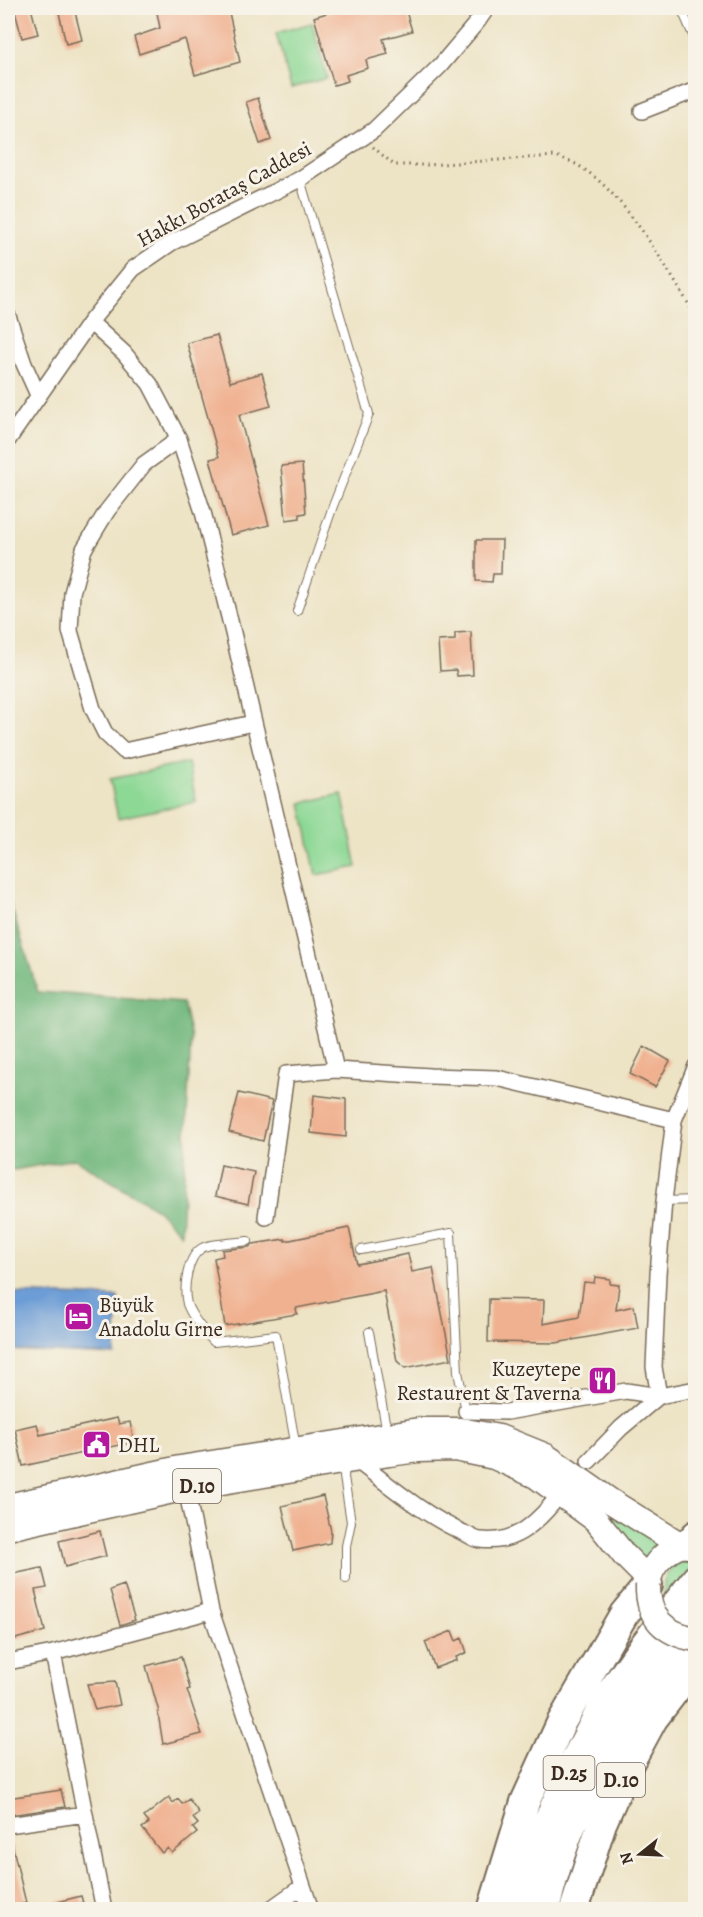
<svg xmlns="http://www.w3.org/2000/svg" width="703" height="1917" font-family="Alegreya,serif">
<rect width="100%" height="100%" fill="#f7f3e8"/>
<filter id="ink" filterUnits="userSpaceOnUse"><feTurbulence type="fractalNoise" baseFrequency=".0167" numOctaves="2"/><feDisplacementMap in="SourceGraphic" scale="12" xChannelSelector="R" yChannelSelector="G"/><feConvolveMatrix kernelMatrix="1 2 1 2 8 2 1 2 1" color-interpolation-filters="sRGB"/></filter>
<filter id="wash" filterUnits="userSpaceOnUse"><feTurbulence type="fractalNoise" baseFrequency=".008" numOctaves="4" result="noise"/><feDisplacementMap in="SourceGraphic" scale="24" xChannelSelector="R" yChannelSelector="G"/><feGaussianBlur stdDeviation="1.35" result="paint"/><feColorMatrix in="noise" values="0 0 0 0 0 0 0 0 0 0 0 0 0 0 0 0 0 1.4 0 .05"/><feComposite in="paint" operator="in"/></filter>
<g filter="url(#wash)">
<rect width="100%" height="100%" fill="#ede3c5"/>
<path fill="#8dd895" stroke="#64815a" stroke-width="1.5" d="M312,23l15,55 -36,10 -15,-55z
M188,763l8,39 -78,16 -8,-39z
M342,794l15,73 -41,8 -15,-72z
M607,1510l59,35 -20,24 -43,-54z
M695,1555v71l-28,-18c-9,-28 0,-45 28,-53z"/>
<path fill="#72b87e" stroke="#56714e" stroke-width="1.5" d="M8,902l2,1 28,89 145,11 8,34 -10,197 -24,-25 -82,-50 -61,11 -6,-3z"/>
<path fill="#6d9dd6" stroke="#54647a" stroke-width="1.5" d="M8,1293l110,4 -3,58 -107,-5z"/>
<g id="blocks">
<path fill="#f0b190" d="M14,8h17l7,26 -16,4z
M58,8h16l8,32 -16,4z
M156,8h72l12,54 -45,13 -10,-36 -46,15 -5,-17 26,-9z
M332,8h73l7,23 -29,8 5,15 -22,6 2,8 -22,7 2,6 -14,4 -20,-68 19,-6z
M258,98l13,42 -11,4 -14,-42z
M217,335l13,47 32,-9 9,33 -32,9 30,110 -38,10 -21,-76 9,-2 -32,-114z
M302,464l4,49 -6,1v4l-14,2 -5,-54z
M476,540h26l-1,34h-8l-1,8 -16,-1z
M471,632l2,43 -16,1 -1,-6 -16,1 -2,-30 17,-1v-7z
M644,1046l26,15 -15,26 -25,-13z
M239,1093l33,8 -9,40 -34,-9z
M314,1095l32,4v38l-35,-4z
M221,1165l33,7 -6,32 -33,-8z
M349,1228l8,36 51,-10 4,18 21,-4 18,91 -46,9 -8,-7 -13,-70 -88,17 1,6 -72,12 -11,-68 9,-2 -1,-6 27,-3 4,-3 32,-5v2z
M595,1277l15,2v5l9,1 -3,25 18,-4 4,22 -82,15 -68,-1 1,-43 55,1 -1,24 36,-7 5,-35 10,1z
M117,1418l2,6 11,-2 4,20 -111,24 -8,-37 22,-5 3,11z
M323,1496l8,35 -1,12 -37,8 -11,-45z
M100,1531l6,25 -41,11 -6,-26z
M42,1568l5,20 -12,2 10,41 -37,10v-66z
M124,1585l11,35 -15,5 -10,-35z
M452,1631l4,10 6,-3 5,15 -11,4 1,3 -22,8 -10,-26z
M181,1657l9,32 -3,1 15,44 -39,10 -5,-31 1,-1 -13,-46z
M115,1682l5,23 -25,5 -8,-26z
M61,1790l4,17 -55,8 -2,-17z
M169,1797l4,6 5,-4 4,5 7,-5 10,14 -6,5 5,6 -5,4 4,5 -25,20 -4,-5 -6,5 -20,-25 7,-5 -5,-6z
M12,1844l14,59 -18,5v-63z
M81,1896l4,14h-39v-5z"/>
</g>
</g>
<g filter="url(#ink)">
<use href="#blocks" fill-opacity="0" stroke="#796b58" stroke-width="1.5"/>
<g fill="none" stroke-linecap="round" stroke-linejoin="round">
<defs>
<path id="lane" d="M681,8l15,34
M297,611l36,-105 36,-92 -69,-235
M664,1201l32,-1
M248,1241c-11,2 -37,2 -46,7 -15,9 -19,40 -15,56 4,12 18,29 27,38l62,-7 20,113
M361,1250l90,-17 7,139 8,39
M369,1332l18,101
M345,1465l-1,12 7,45 -5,24v33"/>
<path id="street" d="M642,111l54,-21
M8,316l16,48 14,31
M90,322l34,31 26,31 29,55 24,73 30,121 103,437
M179,439l-35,25 -37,47 -23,38 -12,44 -2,38 23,78 12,24 19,18 129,-28
M8,440l82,-118 43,-53 38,-26 129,-64 74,-49 66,-64 38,-45 9,-13
M266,1217l20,-143 50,-4 94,6 67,2 177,42
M659,1396l-5,-29 4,-93 6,-73 10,-81 22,-54
M466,1411l41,1 119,-21 33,5 37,-7
M356,1460c34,26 68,55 108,73 5,2 11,7 17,7 32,4 52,-14 71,-36
M589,1461l32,-33 38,-32
M186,1488l25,123 100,299
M53,1653l51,257
M8,1662l45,-9 158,-42
M8,1825l77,-11
M269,1910l34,-24"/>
<path id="primary" d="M8,1506l172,-38 239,-38h41l39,7 47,19 66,46 69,43
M8,1528l178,-40 203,-34 29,-4 37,-1 39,8 42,19 60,44 28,35 25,25
M648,1585c2,-22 23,-41 45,-41"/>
<path id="highway" d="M688,1544l8,-9
M492,1910l33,-108 36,-79 63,-109 24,-29
M521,1910l3,-18 21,-64 28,-64 34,-66 35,-50 54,-69
M545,1910c24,-108 83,-205 151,-291
M574,1910l28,-87 24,-54 27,-50 43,-56"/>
</defs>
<use href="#lane" stroke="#796b58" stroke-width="10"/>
<use href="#street" stroke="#796b58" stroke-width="18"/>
<use href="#primary" stroke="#796b58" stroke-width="27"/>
<use href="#highway" stroke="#796b58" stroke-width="32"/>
<path stroke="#796b58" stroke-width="3" stroke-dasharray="1.5 4.5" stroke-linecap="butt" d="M373,147l21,18h34l127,-9c59,13 110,111 141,160"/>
<use href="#lane" stroke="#fff" stroke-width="8"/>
<use href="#street" stroke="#fff" stroke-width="15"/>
<use href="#primary" stroke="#fff" stroke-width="24"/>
<use href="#highway" stroke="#fff" stroke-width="28"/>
<defs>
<path id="primary-bridge" d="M648,1585c-1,33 17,49 48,54"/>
</defs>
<use href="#primary-bridge" stroke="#796b58" stroke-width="27" stroke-linecap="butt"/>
<use href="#primary-bridge" stroke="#fff" stroke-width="24"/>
</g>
</g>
<defs>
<symbol id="hotel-square" viewBox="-11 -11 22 22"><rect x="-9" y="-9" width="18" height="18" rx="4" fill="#b5179e" stroke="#f7f3e8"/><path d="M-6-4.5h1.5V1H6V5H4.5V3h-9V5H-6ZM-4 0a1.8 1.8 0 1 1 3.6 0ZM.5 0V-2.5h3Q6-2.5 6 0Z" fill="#fff"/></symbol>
<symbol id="restaurant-square" viewBox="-11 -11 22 22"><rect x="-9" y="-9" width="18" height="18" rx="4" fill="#b5179e" stroke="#f7f3e8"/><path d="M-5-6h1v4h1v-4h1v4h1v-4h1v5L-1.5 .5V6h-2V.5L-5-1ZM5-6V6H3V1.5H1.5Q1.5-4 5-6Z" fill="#fff"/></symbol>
<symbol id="civic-square" viewBox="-11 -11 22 22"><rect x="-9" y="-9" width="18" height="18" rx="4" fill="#b5179e" stroke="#f7f3e8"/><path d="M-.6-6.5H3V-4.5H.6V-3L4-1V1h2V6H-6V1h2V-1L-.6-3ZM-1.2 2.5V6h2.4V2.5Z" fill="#fff"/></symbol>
</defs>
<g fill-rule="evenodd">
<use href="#hotel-square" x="62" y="1300" width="33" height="33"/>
<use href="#restaurant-square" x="586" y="1364" width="33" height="33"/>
<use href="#civic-square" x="80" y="1428" width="33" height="33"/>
</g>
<g text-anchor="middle" stroke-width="6" stroke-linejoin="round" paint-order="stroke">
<g fill="#f7f3e8" stroke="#73665b" stroke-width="1.5">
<rect x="173" y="1469" width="48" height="34" rx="4.5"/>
<rect x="543.5" y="1756" width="51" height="34" rx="4.5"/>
<rect x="597" y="1763" width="48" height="34" rx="4.5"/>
</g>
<g font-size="20" font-weight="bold" fill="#3b2a1e">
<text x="197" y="1493">D.10</text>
<text x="569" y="1780">D.25</text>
<text x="621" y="1787">D.10</text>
</g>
<g font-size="21" fill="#3b2a1e" stroke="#f7f3e8">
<text transform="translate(224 194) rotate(-29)" y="7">Hakkı Borataş Caddesi</text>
</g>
<g font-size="21" fill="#3b2a1e" stroke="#f7f3e8" text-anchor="start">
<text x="99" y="1312">Büyük<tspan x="99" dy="24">Anadolu Girne</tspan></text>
<text x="581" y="1376" text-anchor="end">Kuzeytepe<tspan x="581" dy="24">Restaurent &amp; Taverna</tspan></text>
<text x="118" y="1452">DHL</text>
</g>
</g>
<rect width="703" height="1917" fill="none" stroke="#f7f3e8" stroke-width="30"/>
<g transform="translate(640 1854) rotate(252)" stroke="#f7f3e8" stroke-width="4.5" paint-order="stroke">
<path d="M0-4.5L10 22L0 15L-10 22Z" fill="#3b2a1e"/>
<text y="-9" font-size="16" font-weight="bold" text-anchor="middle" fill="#3b2a1e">N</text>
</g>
</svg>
